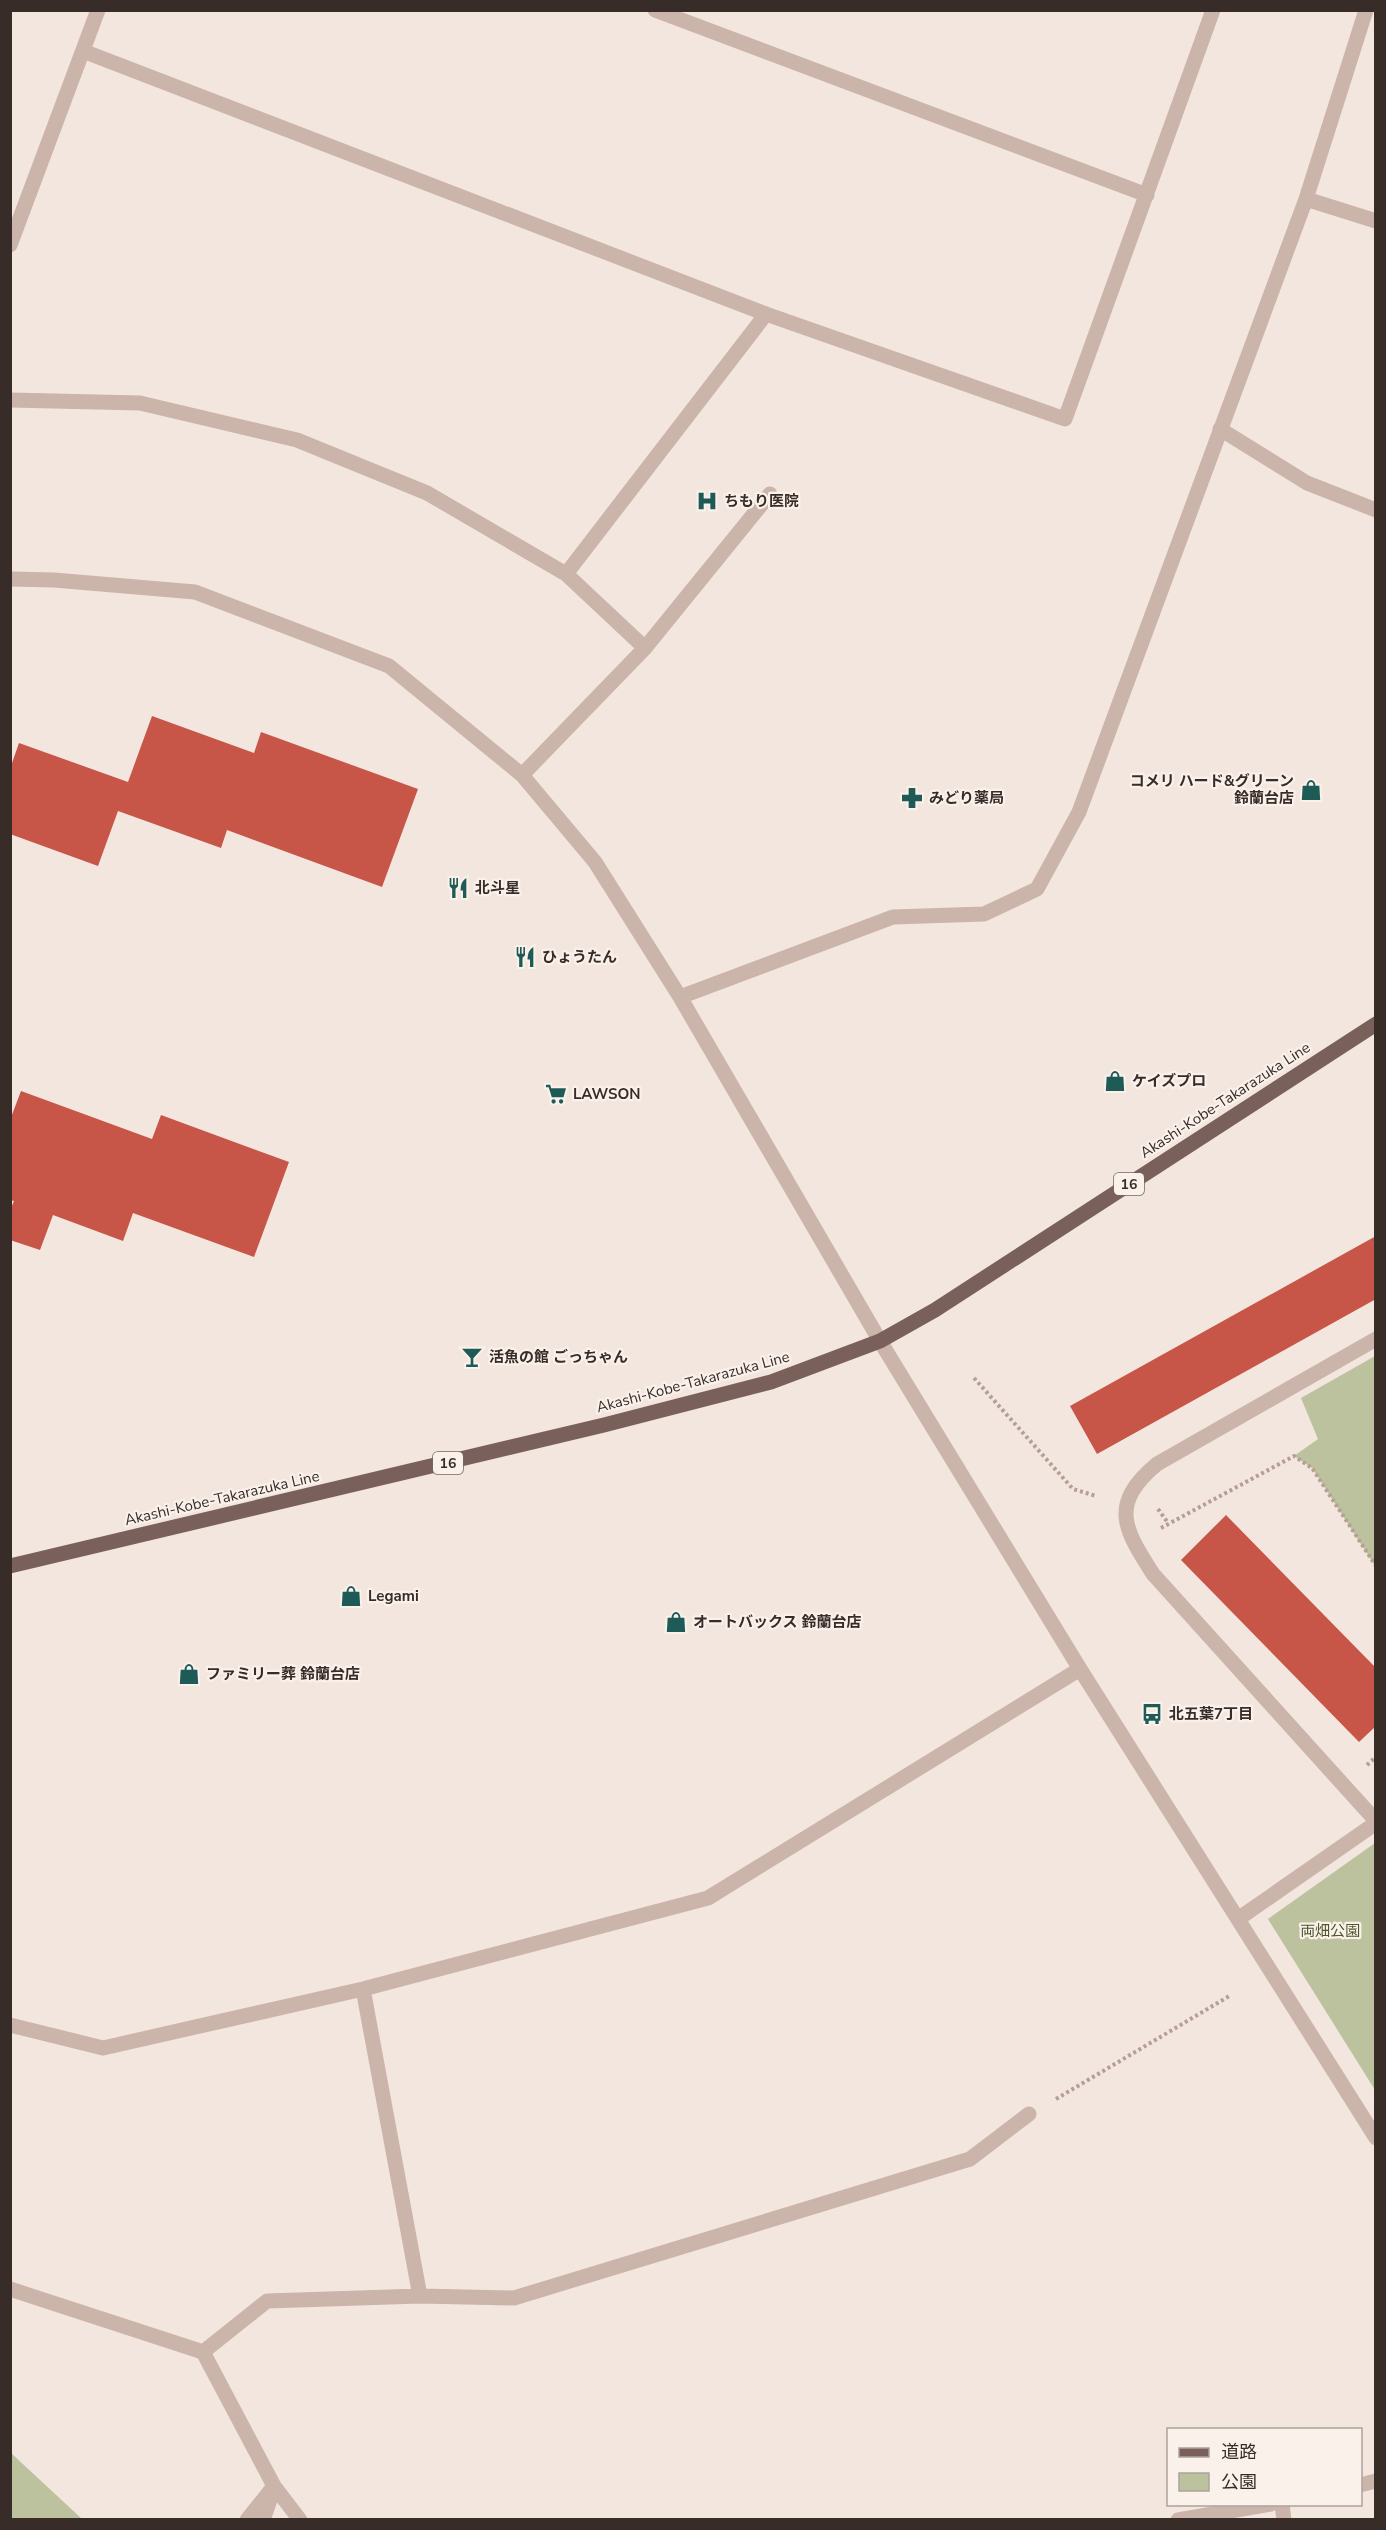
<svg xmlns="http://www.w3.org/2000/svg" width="1386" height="2530" font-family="'Nunito Sans','Noto Sans JP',sans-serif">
<rect width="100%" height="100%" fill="#f3e6de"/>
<path fill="#bbc29d" d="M1375,1356v210l-63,-98 -18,-12 24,-17 -17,-41z
M1375,1843v247l-107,-171z
M10,2453h1l71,66h-71z"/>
<path fill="#c75548" d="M152,716l102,37 7,-21 157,57 -36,98 -155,-57 -6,18 -103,-37 -20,55 -88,-32v-72l2,1 7,-20 109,39z
M21,1091l131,48 9,-24 128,47 -35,95 -121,-44 -10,28 -70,-26 -13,35 -30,-10v-30l4,-9 -4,-1v-80z
M1376,1236v63l-279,155 -27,-48z
M1226,1515l150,153v58l-17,16 -178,-182z"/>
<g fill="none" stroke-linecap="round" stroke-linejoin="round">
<path stroke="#b79e94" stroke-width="4" stroke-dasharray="3 3" stroke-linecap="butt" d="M974,1378l99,111 23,7
M1158,1509l10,14
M1161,1528l133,-72 18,12 64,98
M1367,1765l9,-8
M1056,2099l175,-104"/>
<path stroke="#cbb4a9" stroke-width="15" d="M655,10l492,185
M83,51l683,263 299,105 148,-409
M1306,199l70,22
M10,245l88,-235
M10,400l130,3 157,37 130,53 139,81 79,74
M1220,429l87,54 69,27
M566,574l200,-260
M10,579l44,1 141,12 194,74 133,109 73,87 85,135 200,344 200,328 296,469
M522,775l123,-127 125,-154
M680,997l213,-80 91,-3 53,-25 42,-77 227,-613 60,-189
M1376,1339l-219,125c-48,40 -33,65 -4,110l223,247
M1238,1919l138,-96
M363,1989l57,307
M10,2025l93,23 260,-59 345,-91 372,-229
M10,2289l193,63 71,134 26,34
M203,2352l64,-51 153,-5 94,2 456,-139 59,-45
M1360,2485l16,-4
M1282,2504l2,16
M247,2520l27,-34
M263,2520l9,-26
M1178,2520l93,-16"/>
<path stroke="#7a605a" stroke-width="15" d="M10,1566l594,-141 167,-43 109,-41 55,-31 441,-286"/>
</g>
<defs>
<symbol id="hospital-bare" viewBox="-9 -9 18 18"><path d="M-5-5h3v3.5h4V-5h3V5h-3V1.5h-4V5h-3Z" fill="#1e5b56" stroke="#faf1eb" stroke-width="2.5" paint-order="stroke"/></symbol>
<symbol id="shop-bare" viewBox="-9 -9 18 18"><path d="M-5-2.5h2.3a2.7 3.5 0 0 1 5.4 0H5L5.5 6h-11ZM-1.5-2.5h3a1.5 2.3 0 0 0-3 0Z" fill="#1e5b56" stroke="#faf1eb" stroke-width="2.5" paint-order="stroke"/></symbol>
<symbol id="pharmacy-bare" viewBox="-9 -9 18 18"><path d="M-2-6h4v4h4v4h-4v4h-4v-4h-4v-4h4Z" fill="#1e5b56" stroke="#faf1eb" stroke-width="2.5" paint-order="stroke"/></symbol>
<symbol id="restaurant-bare" viewBox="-9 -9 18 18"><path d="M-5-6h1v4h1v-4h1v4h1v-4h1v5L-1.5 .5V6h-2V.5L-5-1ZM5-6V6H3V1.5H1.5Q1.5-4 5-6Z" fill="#1e5b56" stroke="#faf1eb" stroke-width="2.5" paint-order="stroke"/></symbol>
<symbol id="supermarket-bare" viewBox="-9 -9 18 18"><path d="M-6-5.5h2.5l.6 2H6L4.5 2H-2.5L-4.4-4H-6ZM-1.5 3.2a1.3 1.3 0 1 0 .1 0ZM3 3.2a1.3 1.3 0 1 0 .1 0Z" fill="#1e5b56" stroke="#faf1eb" stroke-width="2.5" paint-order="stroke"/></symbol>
<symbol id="bar-bare" viewBox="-9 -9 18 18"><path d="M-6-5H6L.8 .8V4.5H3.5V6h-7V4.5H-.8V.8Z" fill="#1e5b56" stroke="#faf1eb" stroke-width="2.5" paint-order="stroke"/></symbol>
<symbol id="bus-bare" viewBox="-9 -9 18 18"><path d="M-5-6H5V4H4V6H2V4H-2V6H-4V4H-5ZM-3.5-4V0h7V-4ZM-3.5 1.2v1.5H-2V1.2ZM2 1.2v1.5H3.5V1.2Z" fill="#1e5b56" stroke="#faf1eb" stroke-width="2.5" paint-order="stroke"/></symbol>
</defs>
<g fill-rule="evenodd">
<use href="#hospital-bare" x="692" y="486" width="30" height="30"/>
<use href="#shop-bare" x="1296" y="775" width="30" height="30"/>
<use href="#pharmacy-bare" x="897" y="783" width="30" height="30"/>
<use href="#restaurant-bare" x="443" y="873" width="30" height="30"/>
<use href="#restaurant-bare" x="510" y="942" width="30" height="30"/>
<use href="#shop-bare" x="1100" y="1066" width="30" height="30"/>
<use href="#supermarket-bare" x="541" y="1079" width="30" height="30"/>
<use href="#bar-bare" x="457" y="1342" width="30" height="30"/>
<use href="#shop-bare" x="336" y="1581" width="30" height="30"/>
<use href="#shop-bare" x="661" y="1607" width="30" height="30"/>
<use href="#shop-bare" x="174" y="1659" width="30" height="30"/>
<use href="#bus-bare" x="1137" y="1699" width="30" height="30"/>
</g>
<g text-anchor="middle" stroke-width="4.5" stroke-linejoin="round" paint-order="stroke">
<g fill="#faf1eb" stroke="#726763" stroke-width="1.5">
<rect x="1114" y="1173" width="30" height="22" rx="4.5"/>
<rect x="433" y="1452" width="30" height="22" rx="4.5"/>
</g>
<g font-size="14" font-weight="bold" fill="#382c29">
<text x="1129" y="1189">16</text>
<text x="448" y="1468">16</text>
</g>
<g font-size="15" font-weight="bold" fill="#382c29" stroke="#faf1eb" text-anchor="start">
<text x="724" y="506">ちもり医院</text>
<text x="1294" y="786" text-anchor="end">コメリ ハード&amp;グリーン<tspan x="1294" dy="17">鈴蘭台店</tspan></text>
<text x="929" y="803">みどり薬局</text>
<text x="475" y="893">北斗星</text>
<text x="542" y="962">ひょうたん</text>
<text x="1132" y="1086">ケイズプロ</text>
<text x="573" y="1099">LAWSON</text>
<text x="489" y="1362">活魚の館 ごっちゃん</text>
<text x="368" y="1601">Legami</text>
<text x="693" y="1627">オートバックス 鈴蘭台店</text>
<text x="206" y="1679">ファミリー葬 鈴蘭台店</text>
<text x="1169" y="1719">北五葉7丁目</text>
</g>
<g font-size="15" fill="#382c29" stroke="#faf1eb">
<text transform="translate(1225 1100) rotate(-33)" y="5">Akashi-Kobe-Takarazuka Line</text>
<text transform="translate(693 1382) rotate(-15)" y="5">Akashi-Kobe-Takarazuka Line</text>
<text transform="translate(222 1498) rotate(-13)" y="5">Akashi-Kobe-Takarazuka Line</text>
</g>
<g font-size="15" fill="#4e572d" stroke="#faf1eb">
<text x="1330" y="1936">両畑公園</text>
</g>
</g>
<rect width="1386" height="2530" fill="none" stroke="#382c29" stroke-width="24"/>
<rect x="1167" y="2428" width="195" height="78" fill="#faf1eb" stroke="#aca29d" stroke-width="1.5"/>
<rect x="1179" y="2448" width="30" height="9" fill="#7a605a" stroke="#aca29d" stroke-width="1.5"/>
<text x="1221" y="2458" font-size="18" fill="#382c29">道路</text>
<rect x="1179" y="2473" width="30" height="18" fill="#bbc29d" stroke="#aca29d" stroke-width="1.5"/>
<text x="1221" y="2488" font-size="18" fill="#382c29">公園</text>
</svg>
